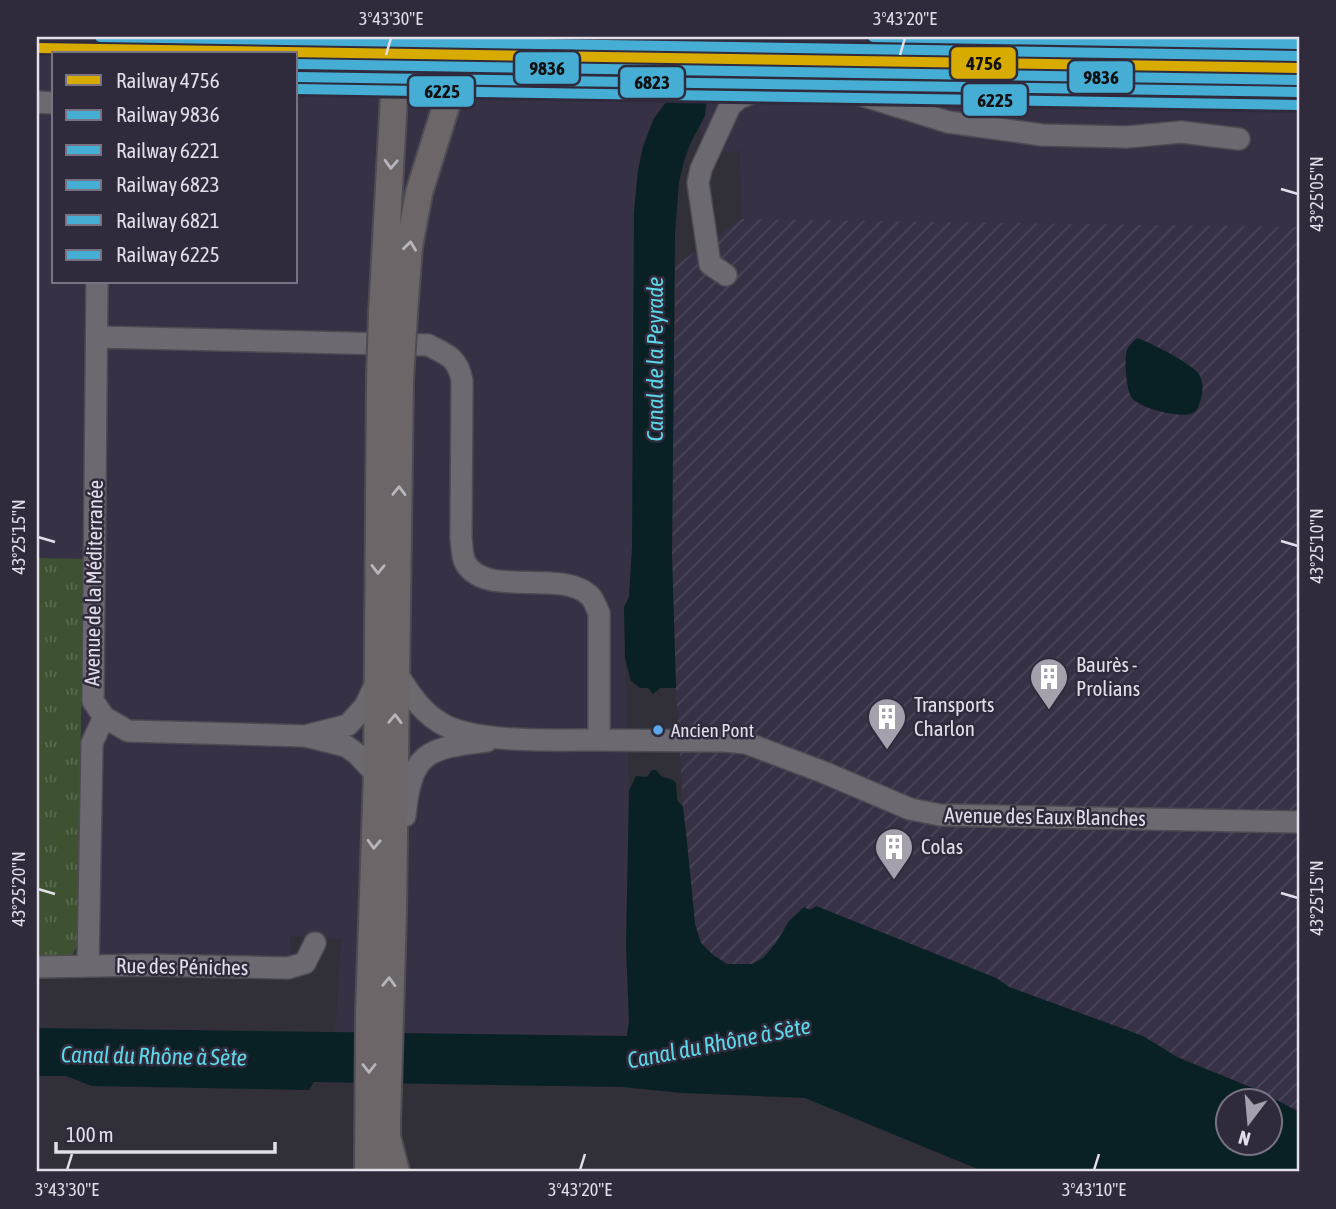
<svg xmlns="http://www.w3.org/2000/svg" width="1336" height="1209" font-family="'Asap Condensed',sans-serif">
<defs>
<pattern id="industrial-furrows" width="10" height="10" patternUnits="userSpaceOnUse" patternTransform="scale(1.75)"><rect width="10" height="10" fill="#373146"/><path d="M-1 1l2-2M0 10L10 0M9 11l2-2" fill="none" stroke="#4a4558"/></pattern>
<pattern id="grass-tufts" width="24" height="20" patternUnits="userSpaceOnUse" patternTransform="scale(1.75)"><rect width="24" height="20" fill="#3e5232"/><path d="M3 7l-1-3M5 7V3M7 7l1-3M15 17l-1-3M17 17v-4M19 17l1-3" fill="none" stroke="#5a6a50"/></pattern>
</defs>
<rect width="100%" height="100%" fill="#312f38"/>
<path fill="#373146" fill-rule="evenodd" d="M37,37h1262v190l-558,-8 -1,-68 -34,3 -16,-72 -16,9 -21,29 -10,27 -9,65 -2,336 -3,49 -5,10 5,184 -3,156 3,74 -2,15 -292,-3 6,-94 -51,-3 1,28 -222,-3 8,-15 7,-386 -47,-2zM54,54h242v228h-242z"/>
<path fill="url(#industrial-furrows)" d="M741,219l558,8v885l-39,-21 -251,-104 -13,-9 -112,-44 -95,-13 -13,22 -13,15 -11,6 -15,1 -10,-1 -14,-9 -12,-12 -6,-19 -12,-117 -7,-119 -4,-133 3,-289z"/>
<path fill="url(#grass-tufts)" d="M37,558l47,1 -7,387 -8,15h-32z"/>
<path fill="#092125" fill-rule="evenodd" d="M710,37h18l-19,37 -4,42 -15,28 -6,17 -5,21 -4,51 -3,322 4,133h-16l-7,6 -5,-6h-8l-9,-7 -6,-23 -1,-51 5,-10 3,-49 2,-336 4,-42 5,-23 10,-27 21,-29 10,-5 12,-13 13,-24z
M1137,338c13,4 53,25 61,35 6,8 5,18 3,26 -2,5 -3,12 -8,14 -12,6 -54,-5 -61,-15 -6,-7 -8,-39 -5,-48 2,-5 6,-8 10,-12z
M652,770h4l5,6 12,4 3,3 1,17 6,7 4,35 8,82 6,19 12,12 14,9h25l11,-6 13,-15 13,-22 15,-14 6,3 6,-4 180,72 13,9 134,49 36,22 81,33 39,21v60h-314l-180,-74 -122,-5 -61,-6 -308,-5 -5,8 -217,-4 -26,-10h-29v-48l590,8 2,-15 -3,-74 3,-156 7,-15 11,1zM1228,1100h42v42h-42z"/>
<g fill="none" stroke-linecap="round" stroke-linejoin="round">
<defs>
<path id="minor" d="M37,102l17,1
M726,275l-16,-11 -12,-81 3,-14 29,-63 9,-8 16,-6 71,-8 122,38 94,13 85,2 54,-5 58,7
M97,282l-4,419 11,16 24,14 178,5 40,10 11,8 20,21
M97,337l331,8c20,10 30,13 34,36l-1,157c1,7 1,15 3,22 17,40 95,8 125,35 5,4 7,12 10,18v127
M396,672c14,22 26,42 50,54 36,17 109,14 149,14 43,0 86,1 129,1l22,2 77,29 87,37 30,6 359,7
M309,735l39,-10 17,-19 11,-23
M405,816c6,-64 22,-68 82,-75
M88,966l4,-223 12,-26
M37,967l110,-2 141,3 17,-5 10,-20"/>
<path id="major" d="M382,314l12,-218
M404,314l5,-67 10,-54 27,-87
M368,1172l1,-159 8,-238 3,-397
M396,1172l-9,-35v-14l6,-213 7,-531"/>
</defs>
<use href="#minor" stroke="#4e4c53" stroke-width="24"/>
<use href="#major" stroke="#4e4c53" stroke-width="30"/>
<use href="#minor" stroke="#6c6a70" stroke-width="21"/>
<use href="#major" stroke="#6d6668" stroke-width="26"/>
<defs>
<path id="rail" d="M167,37l646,9 97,-3 79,-6
M1059,37c51,4 101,8 151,0
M1145,46l34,-5
M1212,46l25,-3 62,-1
M966,51l333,4
M932,62l67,-2
M1229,75l70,4"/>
</defs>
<use href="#rail" stroke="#68666e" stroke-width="7"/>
<use href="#rail" stroke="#302b3c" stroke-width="4.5" stroke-dasharray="13" stroke-linecap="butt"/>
<defs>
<path id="major-bridge" d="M394,96l2,-34 6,-25
M446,106l23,-69
M380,378l2,-64
M400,379l4,-65"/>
</defs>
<use href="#major-bridge" stroke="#4e4c53" stroke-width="30" stroke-linecap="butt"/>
<use href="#major-bridge" stroke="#6d6668" stroke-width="26"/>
<defs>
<path id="rail-1" d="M37,48l1262,20"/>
<path id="rail-2" d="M296,64l1003,16"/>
<path id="rail-3" d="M100,37l1199,19"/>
<path id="rail-4" d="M296,77l1003,15"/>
<path id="rail-5" d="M873,37l426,7"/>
<path id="rail-6" d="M296,89l1002,16"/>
</defs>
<use href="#rail-1" stroke="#302b3c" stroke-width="16"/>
<use href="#rail-2" stroke="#302b3c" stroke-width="16"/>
<use href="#rail-3" stroke="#302b3c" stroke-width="16"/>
<use href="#rail-4" stroke="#302b3c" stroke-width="16"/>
<use href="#rail-5" stroke="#302b3c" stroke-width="16"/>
<use href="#rail-6" stroke="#302b3c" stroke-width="16"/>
<use href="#rail-1" stroke="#d8ab00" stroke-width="10"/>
<use href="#rail-2" stroke="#46aed5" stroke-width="10"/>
<use href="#rail-3" stroke="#46aed5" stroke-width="10"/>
<use href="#rail-4" stroke="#46aed5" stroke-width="10"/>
<use href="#rail-5" stroke="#46aed5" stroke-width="10"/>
<use href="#rail-6" stroke="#46aed5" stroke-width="10"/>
</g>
<defs><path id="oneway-chevron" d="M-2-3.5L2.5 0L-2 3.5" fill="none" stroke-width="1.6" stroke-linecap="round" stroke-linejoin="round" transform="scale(1.75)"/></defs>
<g stroke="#b9b5bc">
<use href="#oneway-chevron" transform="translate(391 164) rotate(93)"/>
<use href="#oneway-chevron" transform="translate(410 246) rotate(-83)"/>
<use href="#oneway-chevron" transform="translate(399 491) rotate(-89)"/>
<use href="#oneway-chevron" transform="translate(378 569) rotate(91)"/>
<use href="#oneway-chevron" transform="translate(395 719) rotate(-89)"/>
<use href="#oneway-chevron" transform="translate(374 844) rotate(92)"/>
<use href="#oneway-chevron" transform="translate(389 982) rotate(-88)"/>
<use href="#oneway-chevron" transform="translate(369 1068) rotate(90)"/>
</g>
<path fill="none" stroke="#e2dfea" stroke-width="2.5" d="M386,55l5,-17M900,55l5,-17M1281,189l17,5M38,537l17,5M1281,541l17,5M38,889l17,5M1281,893l17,5M67,1170l5,-16M580,1170l5,-16M1094,1170l5,-16"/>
<defs>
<symbol id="building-pin" viewBox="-11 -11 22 30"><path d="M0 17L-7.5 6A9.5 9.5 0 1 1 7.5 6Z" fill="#a4a1ac" stroke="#302b3c"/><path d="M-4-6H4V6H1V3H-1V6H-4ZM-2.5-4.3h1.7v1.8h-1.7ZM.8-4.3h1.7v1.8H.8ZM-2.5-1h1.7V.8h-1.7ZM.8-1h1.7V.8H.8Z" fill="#fff"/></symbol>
</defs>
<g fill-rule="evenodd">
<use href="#building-pin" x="1027" y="655" width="44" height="60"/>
<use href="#building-pin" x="865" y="695" width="44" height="60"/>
<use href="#building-pin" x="872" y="825" width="44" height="60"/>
</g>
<circle fill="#5aa8eb" stroke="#302b3c" stroke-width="2.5" cx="658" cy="730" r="6"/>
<g text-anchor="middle" stroke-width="5" stroke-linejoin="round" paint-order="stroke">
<g font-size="19" fill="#e2dfea" stroke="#302b3c" text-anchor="start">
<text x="671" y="737">Ancien Pont</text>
</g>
<g font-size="21" fill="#e2dfea" stroke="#302b3c">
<text transform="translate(94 583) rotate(-89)" y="7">Avenue de la Méditerranée</text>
<text transform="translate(1045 817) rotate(1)" y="7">Avenue des Eaux Blanches</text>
<text transform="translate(182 967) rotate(1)" y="7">Rue des Péniches</text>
</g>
<g font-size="21" fill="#e2dfea" stroke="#302b3c" text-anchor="start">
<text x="1076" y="672">Baurès -<tspan x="1076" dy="24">Prolians</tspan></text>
<text x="914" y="712">Transports<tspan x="914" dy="24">Charlon</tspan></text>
<text x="921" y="854">Colas</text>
</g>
<g font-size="23" font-style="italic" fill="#5ad8e8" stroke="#302b3c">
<text transform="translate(655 359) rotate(-90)" y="8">Canal de la Peyrade</text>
<text transform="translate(719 1043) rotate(-11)" y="8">Canal du Rhône à Sète</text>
<text transform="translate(154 1056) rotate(1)" y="8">Canal du Rhône à Sète</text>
</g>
</g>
<g stroke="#302b3c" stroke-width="2.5">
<rect x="950" y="46" width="67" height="34" rx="7" fill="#d8ab00"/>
<rect x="514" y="51" width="66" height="34" rx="7" fill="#46aed5"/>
<rect x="1068" y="60" width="66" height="34" rx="7" fill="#46aed5"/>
<rect x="619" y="66" width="66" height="33" rx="7" fill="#46aed5"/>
<rect x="408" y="75" width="67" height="33" rx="7" fill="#46aed5"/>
<rect x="962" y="83" width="66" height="34" rx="7" fill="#46aed5"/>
</g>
<g font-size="19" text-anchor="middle" font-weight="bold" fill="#111">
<text x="984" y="70">4756</text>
<text x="547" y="75">9836</text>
<text x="1101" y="84">9836</text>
<text x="652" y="89">6823</text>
<text x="442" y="98">6225</text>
<text x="995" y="107">6225</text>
</g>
<rect width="1336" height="1209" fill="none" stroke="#302b3c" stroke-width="77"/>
<rect x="52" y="52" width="245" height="231" fill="#302b3c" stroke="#777382" stroke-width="2"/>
<rect x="66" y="75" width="35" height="10" fill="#d8ab00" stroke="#777382" stroke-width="2"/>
<text x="116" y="88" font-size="21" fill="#e2dfea">Railway 4756</text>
<rect x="66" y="110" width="35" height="10" fill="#46aed5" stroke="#777382" stroke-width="2"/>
<text x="116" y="122" font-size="21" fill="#e2dfea">Railway 9836</text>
<rect x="66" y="145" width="35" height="10" fill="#46aed5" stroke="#777382" stroke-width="2"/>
<text x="116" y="158" font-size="21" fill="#e2dfea">Railway 6221</text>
<rect x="66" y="180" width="35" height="10" fill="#46aed5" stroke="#777382" stroke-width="2"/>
<text x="116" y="192" font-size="21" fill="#e2dfea">Railway 6823</text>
<rect x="66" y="215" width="35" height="10" fill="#46aed5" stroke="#777382" stroke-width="2"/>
<text x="116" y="228" font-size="21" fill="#e2dfea">Railway 6821</text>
<rect x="66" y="250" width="35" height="10" fill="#46aed5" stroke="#777382" stroke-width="2"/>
<text x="116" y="262" font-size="21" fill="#e2dfea">Railway 6225</text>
<g transform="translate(1249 1122) rotate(196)"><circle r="33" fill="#302b3c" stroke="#777382" stroke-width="2"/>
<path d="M0-5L12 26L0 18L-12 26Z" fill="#a4a1ac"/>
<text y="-10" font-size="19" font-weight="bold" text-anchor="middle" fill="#e2dfea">N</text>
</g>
<path d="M56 1142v10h219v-10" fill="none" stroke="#e2dfea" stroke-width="3.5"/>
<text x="66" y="1142" font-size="21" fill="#e2dfea" stroke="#302b3c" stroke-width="5" paint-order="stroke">100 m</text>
<rect x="38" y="38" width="1260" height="1132" fill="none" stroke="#e2dfea" stroke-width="2.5"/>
<g font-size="18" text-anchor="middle" fill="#e2dfea">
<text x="391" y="25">3°43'30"E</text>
<text x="905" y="25">3°43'20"E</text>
<text transform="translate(1317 194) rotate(-90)" y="6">43°25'05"N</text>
<text transform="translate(19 537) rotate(-90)" y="6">43°25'15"N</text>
<text transform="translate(1317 546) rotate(-90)" y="6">43°25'10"N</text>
<text transform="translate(19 889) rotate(-90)" y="6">43°25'20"N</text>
<text transform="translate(1317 898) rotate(-90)" y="6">43°25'15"N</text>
<text x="67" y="1196">3°43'30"E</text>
<text x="580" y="1196">3°43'20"E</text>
<text x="1094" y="1196">3°43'10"E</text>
</g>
</svg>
